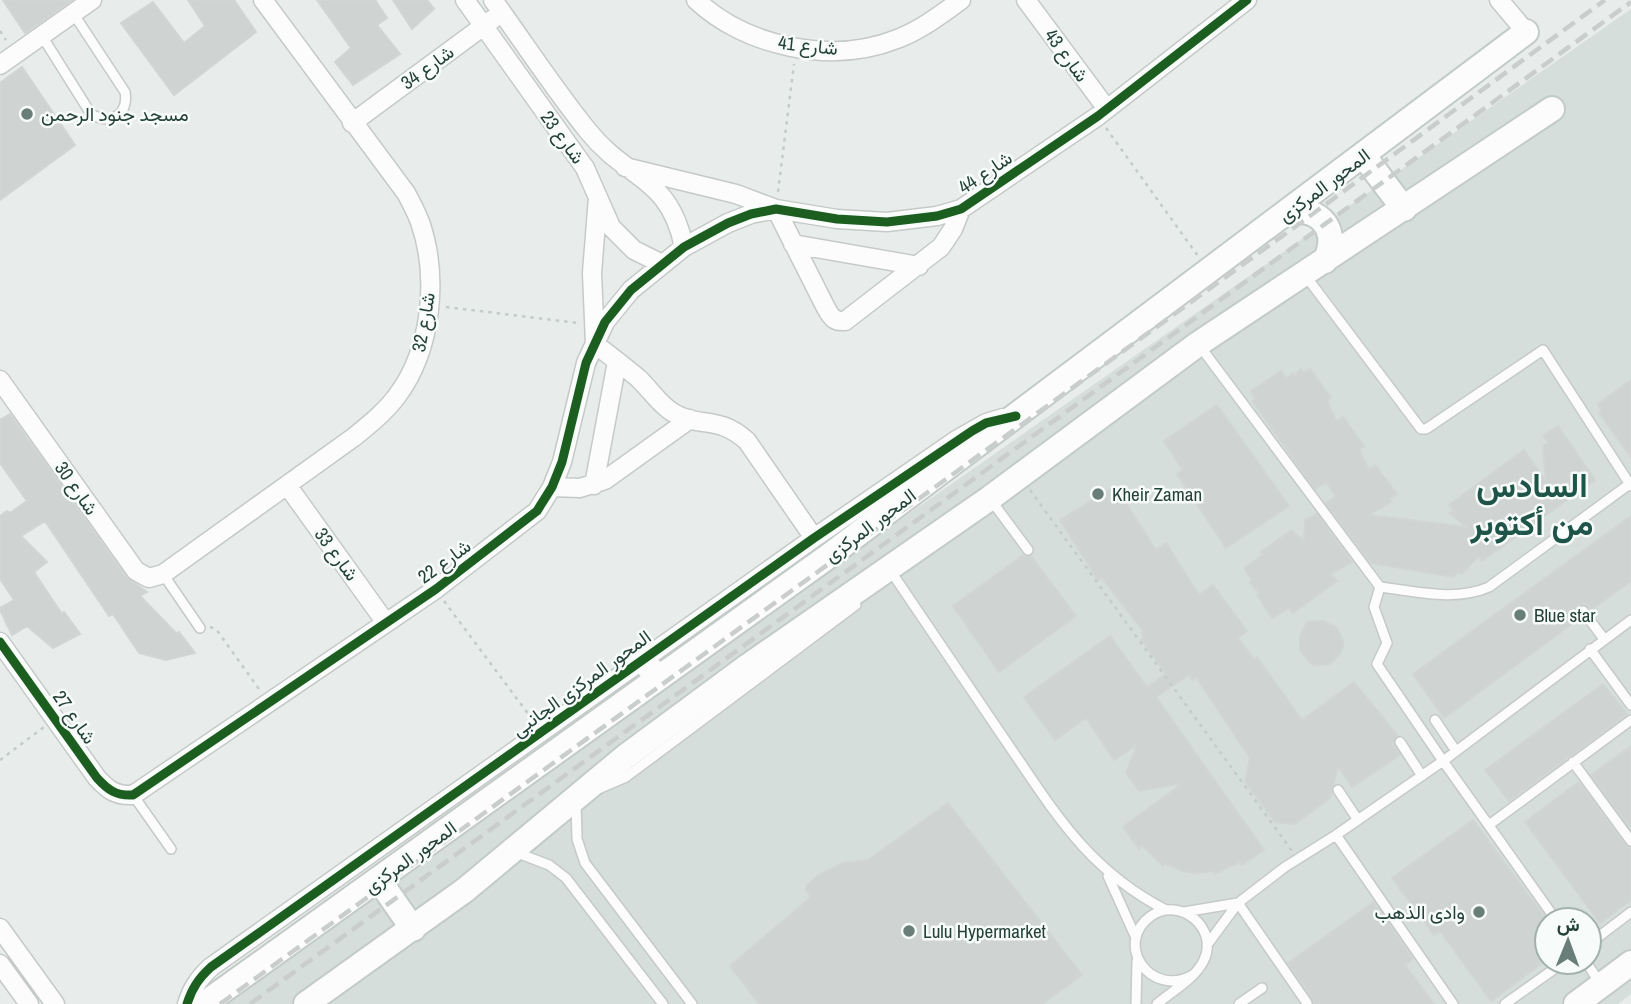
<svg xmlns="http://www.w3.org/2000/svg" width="1631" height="1004" font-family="'Archivo Narrow',Vazirmatn,sans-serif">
<rect width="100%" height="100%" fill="#e8edeb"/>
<path fill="#d6dedb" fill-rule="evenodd" d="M1631,9v985l-13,10h-1393l619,-445zM1547,920h42v42h-42z"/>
<path fill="#cfd4d2" stroke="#d1d6d4" stroke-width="2" d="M3,0h69l-47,33z
M188,0h46l22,32 -82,63 -53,-72 32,-21 31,41 21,-17z
M317,0h58l12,18 -10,7 23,29 -47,31 -18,-23 16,-14z
M393,0h34l7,9 -22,20z
M22,67l53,78 -75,55v-117z
M1301,369l2,4 7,-4 21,29 -4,2 9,21 7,-4 21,29 -5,3 10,21 6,-5 22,29 -8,5 2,3 -22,13 98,12 -18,-14 5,-2 -5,-6 75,-55 22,32 -3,-36 5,-3 -5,-7 15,-10 37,54 -113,81 -4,-5 -16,18 -4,-2 -5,5 -82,-14 -45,-60 10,-7 -10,-14 -11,7 -63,-88 3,-2 -4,-8 30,-20 5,8 7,-6 2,3z
M1631,380v77l-32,-44 3,-2 -4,-7z
M1217,405l72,101 -63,42 -49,-74 6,-4 -19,-29z
M10,414l117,164 20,14 -7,4 37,38 2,-2 16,21 -29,7 -27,-7 -26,-39 -4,2 -64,-95 -24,15 26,26 -13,10 28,42 2,-2 16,22 -27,14 -26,-22 -15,9 -12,-25v-2l14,-8 -14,-21v-63l7,-5 3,2 17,-12 -27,-38v-43z
M1115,486l41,64 10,-7 33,52 14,-10 34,46 -9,7 16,21 3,-2 45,63 52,-38 44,54 -5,7 7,12 -48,32 -14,-21 -8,32 -35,26 -20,-2 -30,-40 5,-24 -54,-81 -4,3 -3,-5 -33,22 108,153 -22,15 -2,-3 -26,12 -1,-3 -16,2 -15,-2 -18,-8 -1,3 -21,-21 -3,4 -16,-22 60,-44 -44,8 -13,-18 11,-28 -23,15 -28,-42 -31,22 -31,-43 86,-61 37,51 19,-13 -24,-34 2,-3 -2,-4 2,-1 -42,-54 -4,2 -38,-60z
M1317,514l35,48 -21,12 6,7 -44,32 -4,-5 -17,10 -15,-23 2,-2 -9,-11 2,-2 -8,-12 19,-13 -2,-3 30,-22 13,11 1,-21z
M1631,516v65l-40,29 -6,-6 -6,1 -3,6 4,7 -136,100 -31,-44z
M1023,555l8,1 45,60 -77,56 -46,-66z
M1323,621l13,6 7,13v7l-3,7 -10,10 -15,1 -6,-3 -9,-12v-14l7,-14z
M1603,684l24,30 -118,87 -24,-31z
M1631,746v83l-40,-54z
M1577,783h3l45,62 6,3v52l-31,23 -75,-101z
M948,803l134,172 -40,29h-283l-29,-38 81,-69 -5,-7 1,-5 10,-9 26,-13 25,-3z
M1473,820l74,100v40l-56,41 -51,-70 -6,4 -42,-57z
M1374,902l39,57 -8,6 29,39h-120l-1,-5 -25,-36z"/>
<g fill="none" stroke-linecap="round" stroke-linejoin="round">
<defs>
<path id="service" d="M42,36l49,78c20,12 38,0 34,-22l-52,-79
M1305,275l116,154h5l117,-79 88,136
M1199,345l181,242
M991,500l37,50
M890,570c37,55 74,109 111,164 50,72 83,134 165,176
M163,574l37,54
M1583,611l21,28
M1590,649l41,56
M1435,720l21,31
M1400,742l22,34
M1573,762l58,79
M598,789l28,-12 230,-172
M1338,790l20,30
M133,795l38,54
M576,802l1,37 8,24 107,141
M1489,825l142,-105
M1336,835l117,169
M515,852l34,13 17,13 97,126
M1108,876l28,62
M1238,903l69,100
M1184,912l54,-9
M1556,920l-113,-159 -66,-97 10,-21 -13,-36 6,-20c35,4 75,15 109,0l142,-104
M1589,944l42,-32
M1207,945l31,-42 47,-36 51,-32 107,-74 188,-141
M1586,962l14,21
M1136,1004l1,-43
M1157,1004c15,-13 39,-26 47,-44 15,-32 -24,-64 -53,-44 -38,27 -1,83 42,59
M1239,1004l23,-16
M1505,1004l59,-42"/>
<path id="minor" d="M465,0l120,168 26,59 23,23 28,14
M493,0c32,44 61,89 95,131 40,50 81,44 96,116
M696,0c50,47 136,65 201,39 24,-9 43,-24 64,-39
M1026,0l81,109
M1499,0l27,32
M0,65l92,-65
M352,123l141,-104
M625,167l111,27 40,15 50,99c5,9 8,14 19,13l96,-74 12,-18 8,-20
M598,197l-6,76 3,71c14,11 29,22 43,34 12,11 20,25 34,34 27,17 45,2 75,29l67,97
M793,244l126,22
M0,380l136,191 13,7 14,-4 191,-137c16,-13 31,-25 43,-41 35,-47 42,-119 23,-174 -4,-10 -9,-20 -14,-29l-143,-193
M287,485l99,138
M594,485l23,-123
M552,487l28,1 25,-8 85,-61
M0,642l97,136c11,12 19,18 36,17l303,-206 101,-78 15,-24 10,-25 24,-99 19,-41 26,-32 53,-43 44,-24 23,-9 25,-5 61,10 50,3 50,-6 24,-7 137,-93 149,-116
M0,928l55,76
M0,964l29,40
M187,1004c5,-16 12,-26 24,-37l603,-429 144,-99 28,-16 17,-5"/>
<path id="secondary" d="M1363,155l41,54
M1288,212c33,-6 52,19 37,49
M643,660l14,17
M379,880l34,49
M204,1004l622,-446 700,-526
M306,1004l159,-114 160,-133 123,-91 242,-168 208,-154 354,-235
M1576,1004l55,-41"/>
</defs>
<use href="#service" stroke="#c5cac8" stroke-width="12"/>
<use href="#minor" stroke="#c5cac8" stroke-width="21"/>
<use href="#secondary" stroke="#c3cbc8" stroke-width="28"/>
<path stroke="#c3ccca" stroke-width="2.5" stroke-dasharray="3.5 5" stroke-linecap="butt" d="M0,31l6,9
M1106,128l92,128
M778,192l16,-128
M446,307l132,16
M1030,490l262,361
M444,601l88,118
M210,627l6,2 43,60
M0,760l44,-33"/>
<use href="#service" stroke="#fcfcfc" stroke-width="9"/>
<use href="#minor" stroke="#fcfcfc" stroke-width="18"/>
<use href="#secondary" stroke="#fcfcfc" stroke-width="24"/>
<path stroke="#c9cdcc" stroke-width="4.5" stroke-dasharray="14 7" stroke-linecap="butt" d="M220,1004l1072,-775 313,-229
M250,1004l1381,-1002"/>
<defs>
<path id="cycleway" d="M0,642l97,136c11,12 19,18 36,17l303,-206 101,-78 15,-24 10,-25 24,-99 19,-41 26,-32 53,-43 44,-24 23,-9 25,-5 61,10 50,3 50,-6 24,-7 137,-93 149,-116
M187,1004c5,-16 12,-26 24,-37l603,-429 158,-107 14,-8 30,-7"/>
</defs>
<use href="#cycleway" stroke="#f7fbf9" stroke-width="13"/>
<use href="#cycleway" stroke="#1b5e20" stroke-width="9"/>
</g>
<g fill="#697e78" stroke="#f7fbf9" stroke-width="2.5">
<circle cx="27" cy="114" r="7"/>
<circle cx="1098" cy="494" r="7"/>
<circle cx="1520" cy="615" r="7"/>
<circle cx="1479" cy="912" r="7"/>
<circle cx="909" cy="931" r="7"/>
</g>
<g text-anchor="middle" stroke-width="5" stroke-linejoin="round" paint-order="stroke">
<g font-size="19" fill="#24423a" stroke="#f7fbf9">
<text transform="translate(808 45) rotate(6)" y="7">شارع 41</text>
<text transform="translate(1067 55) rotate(54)" y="7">شارع 43</text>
<text transform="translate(427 67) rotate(-36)" y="7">شارع 34</text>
<text transform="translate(563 137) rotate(54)" y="7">شارع 23</text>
<text transform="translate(985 172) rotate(-34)" y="7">شارع 44</text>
<text transform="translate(1324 185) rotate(-37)" y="7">المحور المركزى</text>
<text transform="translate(423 322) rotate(-80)" y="7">شارع 32</text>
<text transform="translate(77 488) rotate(55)" y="7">شارع 30</text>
<text transform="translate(870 525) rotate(-37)" y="7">المحور المركزى</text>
<text transform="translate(337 554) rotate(54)" y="7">شارع 33</text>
<text transform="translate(444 561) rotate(-36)" y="7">شارع 22</text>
<text transform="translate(581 683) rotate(-36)" y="7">المحور المركزى الجانبى</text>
<text transform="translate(75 717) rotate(55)" y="7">شارع 27</text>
<text transform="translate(410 857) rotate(-36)" y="7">المحور المركزى</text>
</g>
<g font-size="19" fill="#24423a" stroke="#f7fbf9" text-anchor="start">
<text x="41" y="121">مسجد جنود الرحمن</text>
<text x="1112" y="501">Kheir Zaman</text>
<text x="1534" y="622">Blue star</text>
<text x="1465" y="919" text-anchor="end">وادى الذهب</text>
<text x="923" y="938">Lulu Hypermarket</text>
</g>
<g font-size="33" font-weight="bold" fill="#1f5548" stroke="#f7fbf9">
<text x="1532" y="497">السادس<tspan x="1532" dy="38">من أكتوبر</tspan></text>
</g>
</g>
<g transform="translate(1568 941) rotate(1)"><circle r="33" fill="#f7fbf9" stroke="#a3b1ad" stroke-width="2"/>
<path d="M0-5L12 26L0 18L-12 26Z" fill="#697e78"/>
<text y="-10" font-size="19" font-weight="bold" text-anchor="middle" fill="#24423a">ش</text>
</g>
</svg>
